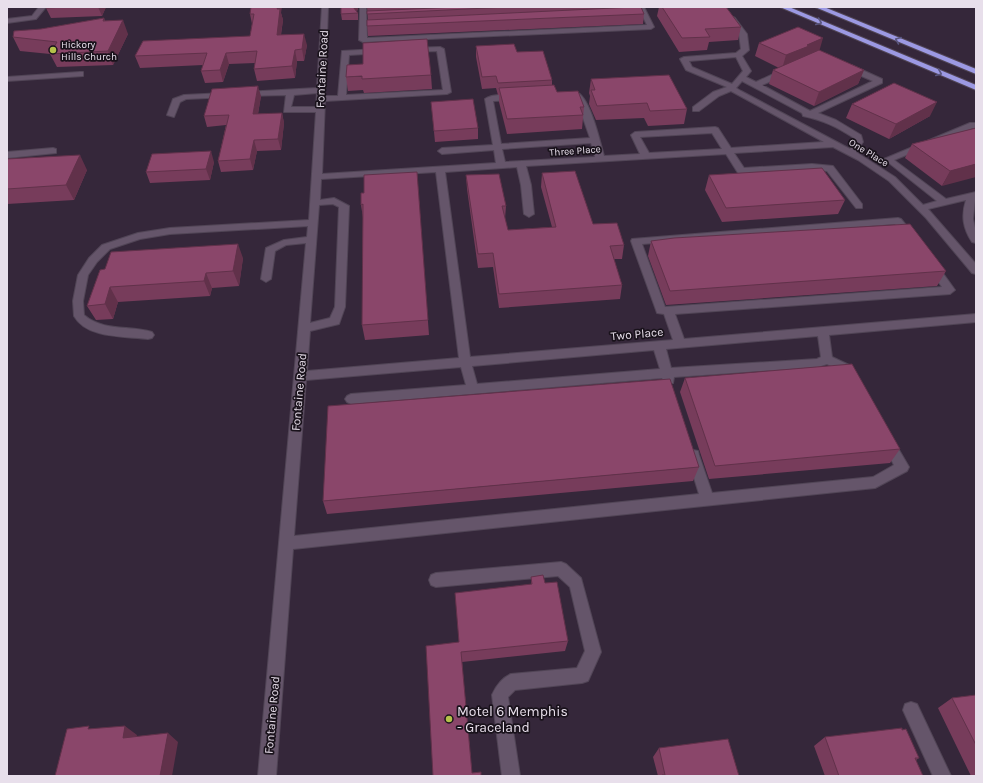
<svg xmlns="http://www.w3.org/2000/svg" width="983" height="783" font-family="Karla,sans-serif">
<rect width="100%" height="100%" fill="#35273a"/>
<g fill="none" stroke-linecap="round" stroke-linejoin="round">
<defs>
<path id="minor" d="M39,7h7l-10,12 -29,4v-4l25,-3z
M322,7h6l-3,89h13l4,-45 36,-2h3v4l-32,2 -3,40 97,-5 -6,-39 -25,1 -4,-2 4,-2 28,-1 4,2 7,43 -4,2 -122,7 -3,73 174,-11 -2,-13 -52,4 -4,-3 4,-3 51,-3 -8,-46c6,-5 28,-6 34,-1l-4,2 -22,1 8,43 89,-6 -14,-40 -9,-3 9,-3c14,4 24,50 28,64l36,-2 -9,-19 4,-3 80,-5 3,1 13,20 93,-6 -93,-51 -12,5 -20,15h-6v-4l20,-15 14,-5 -41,-17 -6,-11 4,-2 52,-4 5,-4 -2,-15 -9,-15 3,-2 2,1 12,16 2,16 -7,6 9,15 -5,6 10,5 26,-12h6v4l-26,11 48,26 63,-30 -28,-12v-4h6l31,14v4l-64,30 18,7 25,15 2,7 -7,10 39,25 28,28 14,-4 -53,-42 86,-36h6v5h-3l-79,32 52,39 30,-7 -3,27 3,13v11l-4,-1c-9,-14 -11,-26 -6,-42l-38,9 48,55v10l-4,-1 -46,-55 -37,-37 -31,-21 -25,-13 -99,6 10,15 68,-4 21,2 29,38v4h-6l-29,-37 -15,-1 -71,4 -3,-1 -12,-19 -200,12 5,19 3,29 -5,3 -5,-3 -3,-29 -4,-18 -72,5 25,185 203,-17 -9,-26 -7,-1 -1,-3 -25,-69 1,-2 266,-21 3,1 13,16 2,2 -2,2h-6l-13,-15 -253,20 23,63 277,-20 -14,-20 5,-3 4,1 18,25 -5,4 -275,20 9,25 292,-25v8l-147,13 3,22 17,8 7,11 -2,3h-8l-5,-8 -14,-7 -9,3 -144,10 -1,6h-8l-3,-5 -311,26 -4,-2 -2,-3 2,-3 4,-2 115,-9 -5,-18 -155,13 -12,156 405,-42 -12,-39 1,-4 5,-1 5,1 1,4 13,38 161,-16 21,-12 -12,-23 2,-4 4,-1 4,1 17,29 -2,4 -32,17 -582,61 -17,227h-18l48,-533 -20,2 -11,6 -4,28 -5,3 -5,-3 5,-31 18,-8 23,-3 1,-11 -138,8 -30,5 -30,10 -13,13 -9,13 -5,26 1,14c20,17 45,10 68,17l2,3 -2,3 -4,1c-23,-3 -61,0 -74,-23l-1,-15 5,-26 11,-17 13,-13 36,-12 32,-5 139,-8 7,-108h-32l2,-17 -41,1 -4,-2 4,-2 72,-4zM736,57l7,14 -11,13 -40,-17 -3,-6zM742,81l60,32 1,3c22,5 32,10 51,22l1,4 -5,7 -109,-58 -5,-3zM317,93l-1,14h-25l3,-12zM712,133l10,16 -73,4 -9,-16zM591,143l4,14 -90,5 -3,-13zM436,172l23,186 -152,13 3,-40 29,-7 6,-17 4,-101 -15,-8 -14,2 1,-21zM333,204l6,3 -4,100 -5,11 -20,5 9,-118zM818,336l3,21 -4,2 -146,9 -5,-19zM654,350l6,19 -183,15 -5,-18z
M360,7h6l1,31 280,-13 -9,-18h6l10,20 -3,2 -288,13 -4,-2z
M80,72h3v4l-76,5v-4z
M225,93l4,2 -1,2 -42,2 -6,3 -6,15 -7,-2 6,-16 11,-4z
M53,148l3,1v4l-49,5v-6z
M561,562l5,2 15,14 20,74 -13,29 -6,2 -67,7 -7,7 12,79h-18l-10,-81c4,-9 10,-17 19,-21l66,-6 8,-17 -15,-64 -12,-11 -122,11 -5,-2 -2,-5 2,-5 5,-2z
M911,702l6,2 34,72h-18l-30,-66 2,-6z"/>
<path id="highway" d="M780,7h9l187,78v5z
M815,7h9l152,62v5z"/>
</defs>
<use href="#minor" stroke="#514556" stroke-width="2"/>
<use href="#highway" stroke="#514556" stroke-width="2"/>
<use href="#minor" fill="#65556a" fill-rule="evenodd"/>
<use href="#highway" fill="#9c99e3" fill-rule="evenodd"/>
</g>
<path fill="#773c5b" d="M47,7h59l-4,9 -51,2 -5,-10z
M367,7h274l3,7 -1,10 -275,12 -1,-12 1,-4z
M659,7h67l15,20 -3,13 -29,2 -2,8 -28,2 -22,-36z
M358,10l-2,1 2,2v7h-16l-1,-6z
M281,13l2,7 -2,15 26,10 -3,16h-7l-2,17 -38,3 -3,-12 1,-6 -26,1 -6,18 -18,1 -4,-12 2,-6 -63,3 -5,-12 115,-20 2,-12 -2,-10z
M104,18l1,3 23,13 -15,31 -56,2 -7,-13 -30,-3 -7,-14 28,-8z
M759,43l60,7 45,20 -6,14 -44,22 -45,-22 4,-14 6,-2 -24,-12z
M476,46l41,6 35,28v5l5,7 27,15 -2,22 -75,5 -8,-32v-7h-1l-2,-7 -14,1 -6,-32z
M431,75l1,14 -68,4 -1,-3 -15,1 -2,-14z
M591,79l96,30 -3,15 -36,2 -4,-8 -48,2 -7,-16 1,-8 -1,-3z
M261,96l-3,18 24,-1 2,10 -3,27 -24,1 -4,19 -32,2 -3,-11 8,-36 -19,2 -3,-11z
M431,102l47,26v11l-43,3z
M852,104l78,12 -41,23 -43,-21z
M976,128l-34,58 -37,-28 7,-14z
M7,159l80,11 -13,30 -67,4z
M214,162l-4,18 -60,3 -4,-11z
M542,173l51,51 31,21 -2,14h-8l8,26 -2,14 -121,9 -6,-41 -15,1 -11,-79 -1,-14 40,31 -1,13 3,11 44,-3 -11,-40z
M709,175l136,25 -7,14 -116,8 -17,-32z
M418,187l11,148 -64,5 -3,-15 1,-107 -2,-13z
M651,241l295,30 -9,15 -271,19 -18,-49z
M243,258l-4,28 -27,2 -2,8 -92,6 -5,17 -17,1 -9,-14 13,-36z
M685,378l215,71 -10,14 -181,16 -29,-87z
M699,467l-6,14 -366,33 -4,-13z
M531,577l14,6 23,58 -3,10 -103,11 10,111 -39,3 26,-134 72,-57z
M976,695v81h-5l-33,-68 14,-10z
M902,730l17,28 -3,2 7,16h-98l-11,-30 11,-9z
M659,748l80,28h-81l-5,-19z"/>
<path fill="#61314a" d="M98,7h8l-4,9z
M278,7h4l-1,6 2,7 -4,26 -2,-11z
M353,7h5v3l-4,3z
M123,20l5,14 -15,31 -5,-14z
M304,34l3,11 -3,16 -2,-12z
M823,38l-4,14 -37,17 4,-14 21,-10z
M295,50l2,11 -2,17 -3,-12z
M226,53l3,11 -6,18 -3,-12z
M864,70l-6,14 -44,22 5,-14z
M258,86l3,10 -5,29 -3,-11z
M937,102l-7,14 -41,23 7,-15z
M282,113l2,10 -3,27 -3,-11z
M254,140l3,11 -4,19 -3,-11z
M211,151l3,11 -4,18 -4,-11z
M80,155l7,15 -13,30 -8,-15z
M976,164v13l-34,9 8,-15z
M238,244l5,14 -4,28 -6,-15z
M206,273l6,15 -2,8 -6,-15z
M110,287l8,15 -5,17 -8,-15z
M125,726l12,9 -2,12 -12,-9z
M168,733l10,9 -6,34h-12z"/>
<path fill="#8a466a" stroke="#61314a" d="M47,7h18l-19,1z
M251,7h27l-1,2h3l-3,26 27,-1 -2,15 -7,1 -3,16 -38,3 3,-18 -31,2 -6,17 -19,1 6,-18 -72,3 8,-15 107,-5 4,-22h-4z
M341,7h12l5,6 -17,1z
M458,7h49l-140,7v-3z
M634,7h7l3,7 -277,12v-6z
M662,7h64l15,20 -36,2 5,8 -28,1z
M104,18l-1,3 20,-1 -15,31 -58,3 7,-12 -44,-5 1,-6 27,-2z
M798,27l25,11 -16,7 2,1 -23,9 -27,-12z
M427,39l4,36 -69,4v-3l-16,1 1,-12 16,-1v-21z
M514,44l3,8 26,-1 9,29 -54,3 -2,-7 -14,1 -6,-31z
M819,50l45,20 -45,22 -46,-22z
M669,75l18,34 -37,2 -3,-8 -50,3 -6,-16h4l-4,-11z
M894,83l43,19 -41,22 -44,-20z
M554,85l3,7 21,-1 6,16h-4l3,8 -76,4 -8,-31z
M258,86l-5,28 29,-1 -4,26 -24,1 -4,19 -32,2 11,-46 -25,1 8,-27z
M473,99l5,29 -44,3 -3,-29z
M976,128v36l-26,7 -38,-27z
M211,151l-5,18 -60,3 6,-18z
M80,155l-14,30 -59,4v-30z
M822,168l23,32 -119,8 -17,-33z
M575,171l18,53 24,-1 7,22 -14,1 12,39 -123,9 -6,-41 -15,1 -12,-79 33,-1 7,32h-4l6,24 48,-3 -14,-54z
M417,172l11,148 -66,5 1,-118v-3l-2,1v-12h3v-18z
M910,224l36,47 -276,20 -19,-50 23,-3z
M238,244l-5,27 -27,2 -2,8 -94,6 -5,17 -18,2 13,-36 5,-1 6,-17z
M852,364l48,85 -185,17 -30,-88z
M670,379l29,88 -376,34 5,-95z
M543,575l2,8 12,-1 11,59 -107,11 11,121 9,-1v4h-48l-7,-130 33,-4 -4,-49 77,-9 -1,-7z
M976,695v50l-24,-47z
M89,726l-1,3 37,-3 -2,12 45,-5 -8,43h-105l12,-47z
M902,728v2l4,-1 13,29h-4l8,18h-84l-14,-39z
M728,739l11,37h-77v-1h3l-6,-27z"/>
<defs><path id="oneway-chevron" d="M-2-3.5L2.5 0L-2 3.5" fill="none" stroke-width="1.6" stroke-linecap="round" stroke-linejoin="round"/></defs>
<g stroke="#5a567f">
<use href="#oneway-chevron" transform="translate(819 22) rotate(23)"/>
<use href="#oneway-chevron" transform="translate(898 40) rotate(-158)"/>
<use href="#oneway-chevron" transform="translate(939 73) rotate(23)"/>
</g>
<g fill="#b5c24a" stroke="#19121b" stroke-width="1.5">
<circle cx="53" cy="50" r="4"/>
<circle cx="449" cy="719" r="4"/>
</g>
<g text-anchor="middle" stroke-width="3.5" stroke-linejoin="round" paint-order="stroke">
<g font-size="10" fill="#e8dfeb" stroke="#19121b" text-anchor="start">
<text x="61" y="48">Hickory<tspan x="61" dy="12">Hills Church</tspan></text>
</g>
<g font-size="10" fill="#e8dfeb" stroke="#19121b">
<text transform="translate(575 150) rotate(-4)" y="4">Three Place</text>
<text transform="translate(869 152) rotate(31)" y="4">One Place</text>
</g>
<g font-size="12" fill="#e8dfeb" stroke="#19121b">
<text transform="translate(322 69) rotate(-87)" y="4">Fontaine Road</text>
<text transform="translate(637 334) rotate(-5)" y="4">Two Place</text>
<text transform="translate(299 392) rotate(-85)" y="4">Fontaine Road</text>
<text transform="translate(272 715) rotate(-85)" y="4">Fontaine Road</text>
</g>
<g font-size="14" fill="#e8dfeb" stroke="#19121b" text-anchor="start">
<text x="457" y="716">Motel 6 Memphis<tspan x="457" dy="16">- Graceland</tspan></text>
</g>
</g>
<rect width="983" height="783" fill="none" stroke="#e8dfeb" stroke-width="16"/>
</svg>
